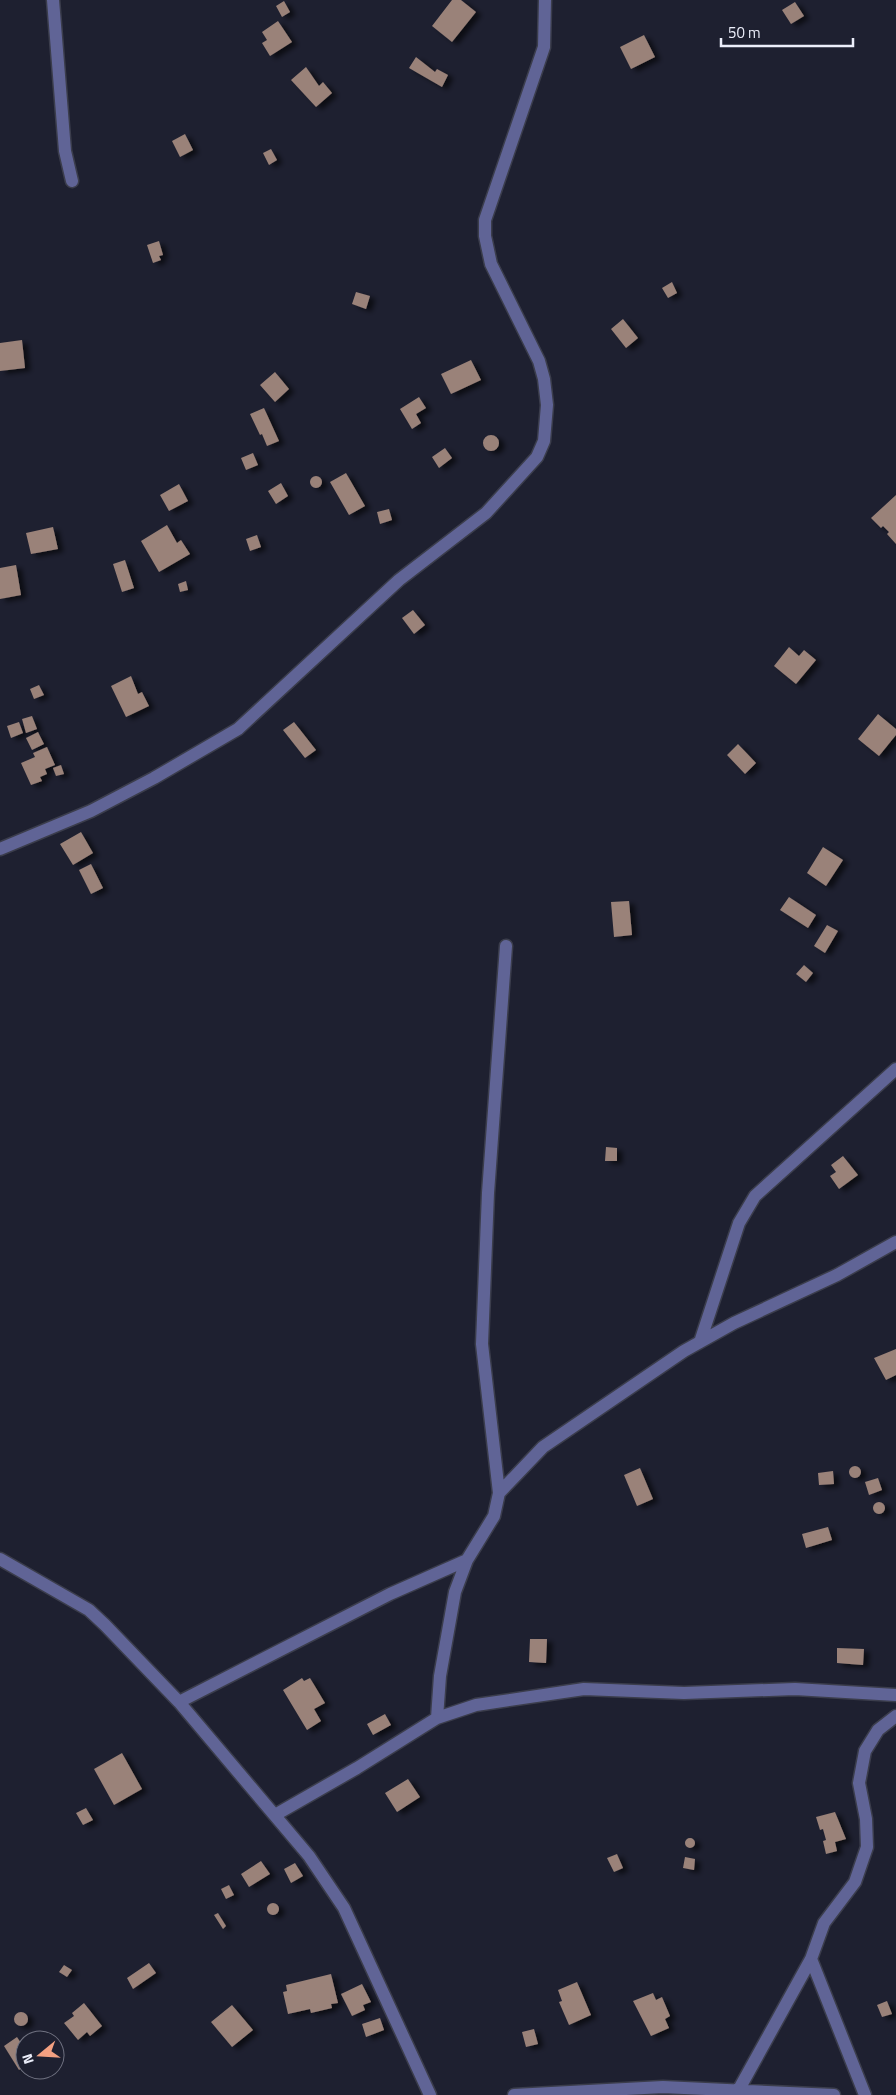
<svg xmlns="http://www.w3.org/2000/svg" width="896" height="2095" font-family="'Titillium Web',sans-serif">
<defs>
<filter id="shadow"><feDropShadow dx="5.5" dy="3" stdDeviation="2.5" flood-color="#0009"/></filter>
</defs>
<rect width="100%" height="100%" fill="#1e2030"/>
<path fill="#9a8279" filter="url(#shadow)" d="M452,0h9l15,12 -24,30 -20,-16z
M284,1l6,11 -8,5 -6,-11z
M795,2l9,14 -13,8 -9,-14z
M278,21l14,21 -22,14 -8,-13 5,-3 -5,-8z
M644,35l11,22 -24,12 -11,-22z
M416,57l19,15 2,-3 11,6 -6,12 -33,-19z
M306,67l13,19 4,-4 9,11 -16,14 -25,-27z
M185,134l8,16 -13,7 -8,-16z
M271,149l6,11 -8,5 -6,-12z
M159,241l4,14 -4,1 2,4 -8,3 -6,-18z
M672,282l5,11 -9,5 -6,-10z
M356,292l14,4 -4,13 -14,-5z
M623,319l15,19 -12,10 -15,-19z
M22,340l3,28 -25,3v-28z
M471,360l10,20 -30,14 -10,-20z
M275,372l14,17 -14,13 -15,-17z
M419,397l7,11 -10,6 5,9 -9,6 -12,-20z
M264,408l15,33 -12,5 -5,-12 -2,1 -10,-21z
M483 443a8 8 0 1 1 16 0a8 8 0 1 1-16 0Z
M445,448l7,10 -13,10 -7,-11z
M253,453l5,12 -12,5 -5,-12z
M346,473l19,33 -16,9 -19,-33z
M310 482a6 6 0 1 1 12 0a6 6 0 1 1-12 0Z
M281,483l7,13 -12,8 -8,-13z
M179,484l9,17 -19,10 -9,-16z
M896,495v49l-9,-10 2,-2 -6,-6 -2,2 -10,-10z
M389,509l3,11 -12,4 -3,-12z
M167,525l10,18 4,-3 9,14 -31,18 -18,-31z
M53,527l5,22 -27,5 -5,-21z
M257,535l4,12 -11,4 -4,-12z
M125,560l9,28 -12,4 -9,-28z
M16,565l5,30 -21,4v-31z
M186,581l2,9 -8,2 -2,-8z
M413,610l12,15 -11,9 -12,-16z
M789,647l10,9 5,-6 12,10 -20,24 -22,-18z
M131,676l7,18 4,-2 7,14 -23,11 -15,-31z
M39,685l5,10 -10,4 -4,-10z
M878,714l18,15v6l-17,21 -21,-17z
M32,716l5,13 -11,4 -4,-14z
M19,722l4,11 -12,5 -4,-12z
M294,722l22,28 -11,8 -22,-28z
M38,732l6,12 -12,6 -6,-12z
M738,744l18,19 -11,11 -18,-19z
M47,747l8,18 -10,4 2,5 -7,3 2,4 -11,4 -10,-22 14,-6 -2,-4z
M61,765l3,9 -8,2 -3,-8z
M81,832l12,21 -20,12 -13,-21z
M823,847l20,13 -17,26 -19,-13z
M91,864l12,24 -12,6 -12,-24z
M789,897l27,18 -8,13 -28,-18z
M629,901l3,34 -18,2 -3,-35z
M827,925l11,6 -13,22 -11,-7z
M804,965l9,8 -7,9 -10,-8z
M606,1147l11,1v13h-12z
M843,1156l15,19 -19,14 -9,-13 6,-4 -5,-7z
M896,1349v26l-10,5 -12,-22z
M849 1472a6 6 0 1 1 12 0a6 6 0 1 1-12 0Z
M640,1468l13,31 -16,7 -13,-31z
M833,1471l1,13 -15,1 -1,-12z
M878,1478l4,12 -13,5 -4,-13z
M873 1508a6 6 0 1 1 12 0a6 6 0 1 1-12 0Z
M828,1527l4,13 -26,8 -4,-14z
M530,1639h17l-1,24 -17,-1z
M837,1648l27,1 -1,16 -26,-2z
M302,1678l2,3 6,-3 15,25 -11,6 7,12 -14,9 -24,-40z
M385,1714l6,11 -18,10 -6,-11z
M122,1753l20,36 -28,16 -20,-36z
M408,1779l12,18 -23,15 -12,-19z
M86,1808l7,12 -10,5 -7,-12z
M835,1812l11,27 -11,3 2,9 -11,3 -3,-13 3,-1 -3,-11 -3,1 -4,-13z
M685 1843a5 5 0 1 1 10 0a5 5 0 1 1-10 0Z
M617,1854l6,14 -9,4 -7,-14z
M685,1857l10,2 -1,11 -11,-2z
M261,1861l9,13 -21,13 -8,-13z
M295,1863l8,13 -12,7 -7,-14z
M229,1885l5,10 -8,4 -5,-10z
M267 1909a6 6 0 1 1 12 0a6 6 0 1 1-12 0Z
M218,1913l8,13 -3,3 -9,-14z
M149,1963l7,10 -23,16 -6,-11z
M64,1965l8,5 -5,7 -8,-5z
M331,1974l7,29 -7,1 1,4 -21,5 -1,-4 -22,5 -5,-22 4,-1 -1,-6z
M577,1982l14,33 -22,10 -10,-23 3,-1 -4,-11z
M362,1984l9,18 -8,3 2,5 -13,6 -11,-22z
M653,1993l3,7 6,-3 8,19 -5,3 4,9 -18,8 -18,-35z
M887,2001l5,13 -10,3 -5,-12z
M84,2003l18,23 -12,10 -3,-4 -9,8 -14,-17 10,-7 -2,-3z
M232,2005l21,25 -21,17 -21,-25z
M14 2019a7 7 0 1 1 14 0a7 7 0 1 1-14 0Z
M380,2018l4,12 -18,7 -4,-13z
M534,2029l4,15 -12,3 -4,-15z
M17,2037l8,12v17l-6,4 -15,-24z"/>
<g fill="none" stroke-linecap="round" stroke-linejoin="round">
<defs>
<path id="minor" d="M53,0l12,151 7,30
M0,849l91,-38 63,-33 84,-49 161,-149 87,-67 51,-56 7,-16 3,-36 -3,-26 -5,-18 -48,-97 -6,-28v-16l59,-173 1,-47
M700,1342l39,-119 16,-27 141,-127
M499,1493l44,-46 141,-96 50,-28 103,-48 59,-33
M0,1559l89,51 16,15 74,77 130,154 35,52 86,187
M179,1702l211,-108 77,-34
M437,1718l39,-13 108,-16 100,4 111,-4 101,6
M275,1815l82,-47 80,-50 3,-42 15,-84 12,-32 27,-44 5,-23 -17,-149 6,-151 18,-247
M811,1959l54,136
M738,2091l73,-132 13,-36 31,-41 12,-35 -1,-28 -7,-36 6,-32 13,-21 18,-14
M514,2095l149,-8 171,8"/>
</defs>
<use href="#minor" stroke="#3b3d4c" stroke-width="15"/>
<use href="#minor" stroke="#606496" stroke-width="12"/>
</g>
<g transform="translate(40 2055) rotate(252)"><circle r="24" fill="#1e2030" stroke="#707281"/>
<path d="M0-4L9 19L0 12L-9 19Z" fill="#f3a081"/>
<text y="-8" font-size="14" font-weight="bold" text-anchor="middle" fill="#eceefa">N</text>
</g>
<path d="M721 38v8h132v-8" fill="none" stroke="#eceefa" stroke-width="2.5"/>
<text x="728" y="38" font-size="15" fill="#eceefa" stroke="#1e2030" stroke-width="4" paint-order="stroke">50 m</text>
</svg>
